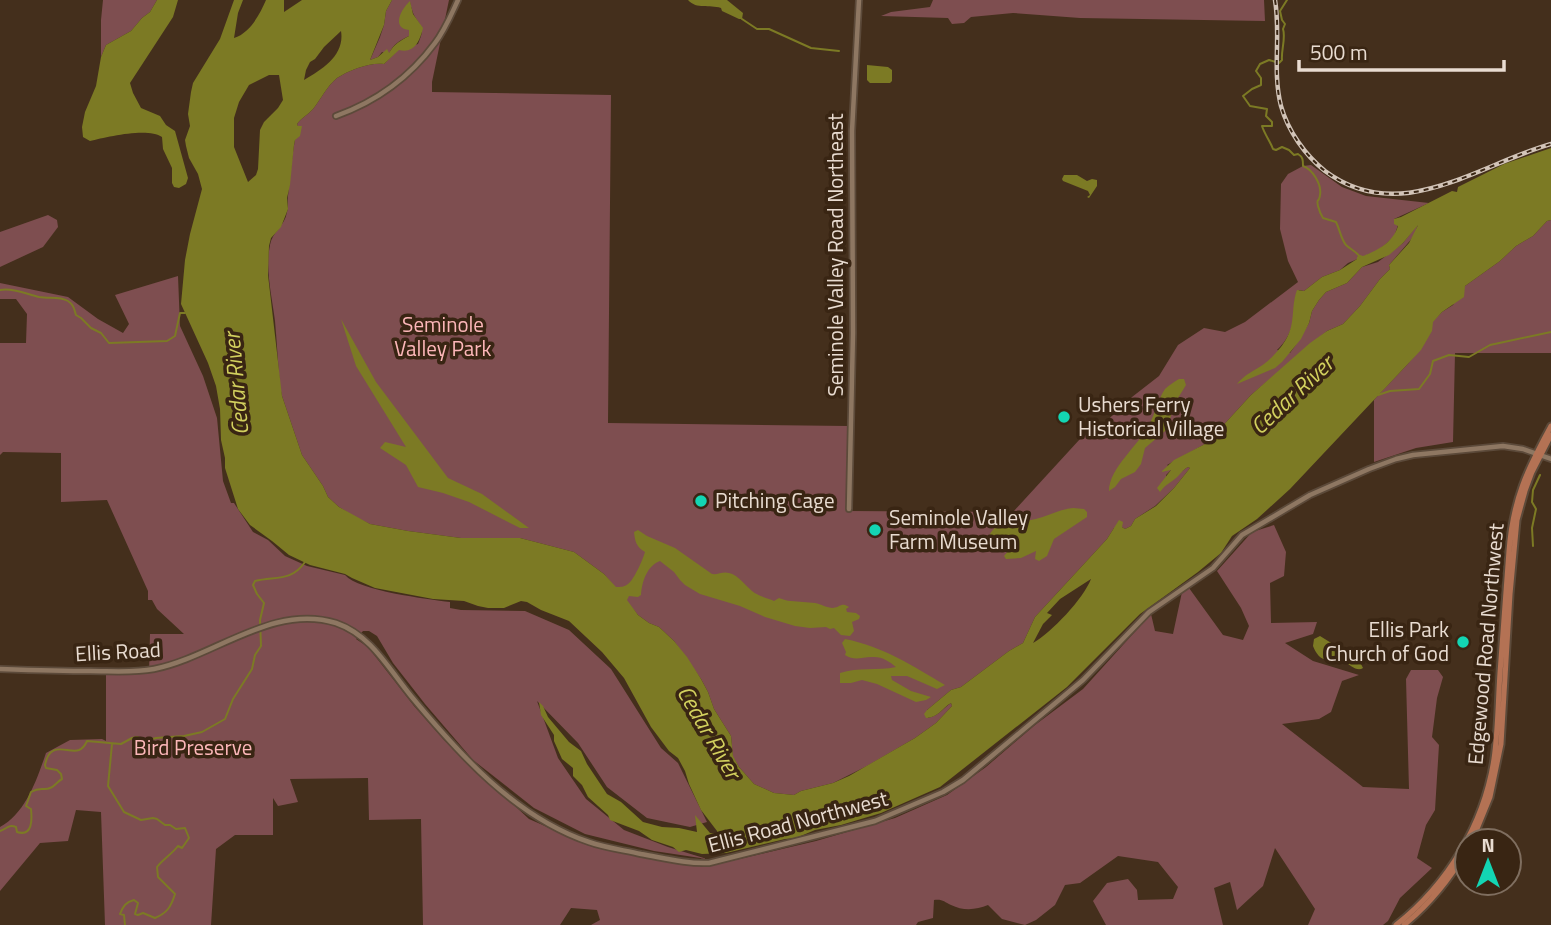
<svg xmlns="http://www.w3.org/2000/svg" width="1551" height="925" font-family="'Titillium Web',sans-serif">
<rect width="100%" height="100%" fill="#442f1c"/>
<path fill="#7e4e50" d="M103,0h54l-7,12 -8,6 -11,13 -25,14 -5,12v-37z
M392,0h57l-17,82v10l179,3 -3,328 240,3 -1,85 166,1 67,-73 29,-20 14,-15 36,-28 19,-31 26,-17 21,4 20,-10 53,-40 -10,-21 -8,-32 1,-45 7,-10 15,-8 8,-1 31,22 24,9 63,7 -35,16 4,6 -4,12 -15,13 -31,13 -8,7 -18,7 -18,14 -5,-1c-6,8 -4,18 -5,28 -2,12 -8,24 -17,32l13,3 5,-7 14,-23 3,-12 7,-11 7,-8 21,-9 15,-16 16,-5 25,-19 15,-19 -4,12 -25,29 1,4 -10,10 -20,27 -17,18 -16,7 -76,64 -44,48 -40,22 5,4 -6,6 1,8c9,-4 13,-12 21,-16l2,1 -16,20 -19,18 -20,13 -4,7 -6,3 -3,-2 -8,1 -7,11 -72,78 -12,26 -14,8 -48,36 -10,3 -24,20 1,8c12,-3 14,-9 23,-15l1,3 -16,17 -21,15 -48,28 -34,17 -32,8 -7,4 -20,-2 -20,-9 -15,-17 -6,-10 -2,-21 -17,-27 -6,-17 -7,-13 -27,-38 -15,-14 -10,-4 -11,-8 -34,-41 -30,-22 -54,-14h-59l-53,-7 -38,-7 -15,-7 -16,-10 -11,-10 -5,-11 -21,-31 -20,-59 -2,-10c-2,-21 -3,-43 -5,-65 -3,-25 -10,-51 -5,-76 2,-13 15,-19 17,-33 2,-5 0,-10 1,-16 3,-23 4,-47 10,-70l-1,-2c4,-6 11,-9 16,-15 8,-10 14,-23 24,-31 12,-8 33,-16 47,-14l15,-15 19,-5c7,-17 4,-15 -4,-29 -1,-2 -4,-11 -4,-13l-1,34c-10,5 -16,8 -20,18l-7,-2 -4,5 -8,3 10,-23 4,-12 2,-14z
M933,0h331l1,21 -185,-3 -67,-5 -42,4 -7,6 -12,1 -4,-6 -67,-2 10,-4 39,-5z
M48,215l9,5 1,7 -15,20 -43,20v-35z
M1551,220v133h-96l-2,89 -37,6 -42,14v-62c15,-18 58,-55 58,-78l10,-10 11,-7 12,-19 35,-25 16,-15 17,-10 14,-15z
M178,276l2,50 23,50 14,42 6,63 8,22h3l19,29 15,8 17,16 22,10 38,9c14,16 82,24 105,27v6l11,2 64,1 44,19 42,39 50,79 17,15 29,59 -17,5 -43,-9 -40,-31 -29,-44 -41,-42 21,57 28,41 38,31 44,17 39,12 -53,-8 -69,-17 -51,-26 -61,-48 -48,-56 -32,-41 -16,-27 -8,-5h-6l-7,8 12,8 46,59 30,34 85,79 64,28 112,20 111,-26 79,-23 52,-23 39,-28 49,-42 48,-36 68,-75 4,17 18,3 9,-42 7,-4 34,47 20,5 6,-14 -8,-18 -24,-37 35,-39 22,-7 12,27 -2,24 -14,7 1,40 46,-1 -4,12 -28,9 28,18 46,14 -17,6 -11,31 -12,7 -37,5 81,63 46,2 -3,-110 5,-9h27l5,7 -6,21 -5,39 7,8 -4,65 -9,15 -9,33 15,10 -32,30 -12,23 -5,4h-75l7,-16 -40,-61 -12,38 -26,24 -7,-28 -16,6 9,37h-117l-13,-24 14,-18 21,-4 9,11 1,10 35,-1 5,-12 -20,-25 -40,-6 -38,27 -15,2 -10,20 -19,15 -11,5 -23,-6 -14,-14c-12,5 -25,6 -37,0 -7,-3 -8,-6 -17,-5l-1,18 -15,4 -2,3h-325l9,-5 -3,-10 -26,-2 -11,17h-137l-2,-106 -52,1 -1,-42 -78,1 8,23 -20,4 -5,-8v37h-38l-19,14 -5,76h-106l-4,-113 -25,-2 -8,31 -28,2 -40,48v-64c26,-14 37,-48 46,-74l24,-13 32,-1 4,2v-67l43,-1 1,-39h34l-27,-25 -5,-9h-4v-9l-41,-91 -46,2v-49l-58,-1 -3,3v-112h26l1,-29 -11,-15h-16v-16l68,14 30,22 25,14 6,-9 -14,-29z"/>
<path fill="#7c7a24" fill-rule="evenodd" d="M157,0h21l-5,17 -43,66 3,10 8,15 19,8 6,9 9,6 13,47 -2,6 -7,4 -5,-1 -2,-4v-15l-9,-19 -1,-12c-14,-10 -56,0 -72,4l-7,-4 -1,-10 3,-15 11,-26 5,-29 5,-12 25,-14 11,-13 8,-6z
M234,0h9l-5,13 -4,25c16,-5 26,-24 32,-38h18v12l18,-12h90l-6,11 -2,14 -14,35 8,-3 9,-8 2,4c5,-9 11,-12 20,-17v-6c-18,-2 -8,-21 1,-29l3,13 10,14c-3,13 -9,26 -24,22l-15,14c-14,-2 -35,6 -47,14 -10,8 -16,21 -24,31 -5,6 -12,9 -16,15l1,2h4l-2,10 -5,4 -1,5 -4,40 -3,13 1,11 -7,18 -10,11 -2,8 -1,29 14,121 20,59 21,31 5,11 11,10 31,17 38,7 53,7h59l54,14 30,22 12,13c5,0 8,0 12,-3 6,-4 15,-25 17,-32 -9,-5 -10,-11 -11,-20l4,-2 9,6 28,12 37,26c6,1 11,-3 17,-1 9,2 16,12 23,18 6,5 15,7 22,10l5,-3c4,1 8,3 12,3 8,1 16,1 24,2 6,1 12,5 18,5 8,-1 8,-6 16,-1l-3,2 1,3 9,1 4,3 -1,3 -7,3 2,9 -4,5 -9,-1 -7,-7 -4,1 -4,-2 -16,1 -15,-2 -30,-9 -25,-11 -40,-12 -15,-9 -5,-5 -6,-8 -14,-11c-13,5 -18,20 -19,34l-3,2 -9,-1 -2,4 11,15 11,8 10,4 15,14 13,16 14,22 7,13 6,17 17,27 2,20 6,11 15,17 20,9 20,2 7,-4 32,-8 16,-7 66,-38 21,-15 16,-17 -1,-3c-9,5 -13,15 -25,15l-2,-4 3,-4 24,-20 10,-3 48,-36 14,-8 12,-26 72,-78 12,-19 4,2 -1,5 3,2 6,-3 4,-7 21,-13 18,-18 16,-20 -2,-1c-6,3 -7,7 -12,11 -7,6 -9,5 -16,14l-3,-4 14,-18 -10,2 13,-12 33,-17 44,-48 59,-52 17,-12 16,-7 17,-18 20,-27 10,-10 -1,-4 20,-22 9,-18 -15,18 -14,12 -27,12 -15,16 -21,9 -7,8 -7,11 -3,12 -8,16 -19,23 -7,6 -38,16c8,-10 17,-13 27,-20 6,-4 15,-14 19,-20 14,-19 7,-35 14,-54l7,1 18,-14 18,-7 17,-11v-2l3,-2 3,1c16,-6 30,-14 35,-30l-4,-2v-5l7,-2 51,-26 5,1 1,-5 46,-23 47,-16v72l-4,1 -14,15 -17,10 -16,15 -35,25 -1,11 -22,15 -9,10 -1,9 -11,19 -131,139 -33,30 -25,17 -11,17 -23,19 -58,42 -73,73 -127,100 -59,26 -40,12 -26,5 -19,8 -11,1 -59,14 -24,1 -16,-4 -7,2 -6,-5 -21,-7 -13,-9 -29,-11 -2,-5 -20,-18 -6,-12 -9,-9v-8l-11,-9 -8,-18v-6l-13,-20 -2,-13 4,4 5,11 21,25 12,9 6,13 20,30 14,8 22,20 19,5 17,1 18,4 -2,-17 15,18 8,1 -1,-3 -16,-21 -12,-26 -4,-13 -7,-13 -9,-7 -18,-24 -27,-49 -22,-26 -33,-31 -28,-11 -14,-8 -6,-1 -17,7h-16l-10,-2 -14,-5 -31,-2 -58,-11 -23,-10 -7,-4 -35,-9 -21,-10 -17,-14 -22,-16 -12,-16 -13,-41v-10l-4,-18 -1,-31 -4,-23 -8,-23 -27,-59 4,-44 5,-26 12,-45 -4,-15 -9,-16 -3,-12 -1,-6 5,-14 -2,-12 3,-22 2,-9 27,-44zM341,31c4,24 -18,38 -37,49l2,-10 4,-8 5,-3 9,-12zM269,75h10l4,25 -5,8 -14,14 -4,8 -2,39 -2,6 -8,7 -14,-35v-29l5,-16 10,-17zM1091,579c-8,20 -39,53 -58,64l10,-19 9,-9 -5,-2 13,-14z
M688,0h39l16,13 -1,6h-3l-17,-8 -1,-3c-12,-4 -24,2 -33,-8z
M867,65l21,2 4,3v11l-2,2h-20l-3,-3z
M1064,175h13l10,6 5,-2 5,1v6l-8,12 -2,-1 3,-2 -2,-4 -25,-10 -1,-2z
M341,319l35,63 72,96 34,16 47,34h-9l-51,-26 -26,-9 -25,-6 -12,-22 -26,-17 5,-6 21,5 -50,-81z
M1179,379h5l2,6 -8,13 -13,33 -20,17 -4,16 -6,8 -14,7 -6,8 -6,4c0,-23 30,-46 40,-66 6,-11 9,-26 16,-36 4,-4 9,-7 14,-10z
M1073,508l11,1 3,3v5l-33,22 -7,17 -8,5 -4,-2 1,-8 -15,7 -15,1 -2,-3 6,-7 7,-3 -3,-5c-11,-3 -15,2 -26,-3 3,-6 4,-9 11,-12 9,-4 22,-4 32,-6 16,-3 25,-10 42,-12z
M1320,636l29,18 12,10 2,4c-6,4 -13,-3 -18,-6l-7,1 -7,-4c-9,3 -15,-5 -18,-13l1,-7z
M845,639c39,8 66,26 100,46l-8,4 -30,-13h-16l1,4 19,11 20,6 -5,3 -10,2 -39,-18 -15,-4 -11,3h-11v-10c18,-6 38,-2 56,-6 -6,-5 -13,-10 -22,-10 -11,-1 -18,5 -29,-2l1,-3 -4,-9z"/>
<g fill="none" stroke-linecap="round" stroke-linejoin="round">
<path stroke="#7c7a24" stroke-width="2" d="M1287,0l-7,11 2,9 3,4 -2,5c3,9 -2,21 -1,31l-3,3 -10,-3 -9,4 -4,7 5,7v7l-9,4 -9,7 7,10 17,3 -1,7 6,6v4h-10c3,9 8,15 11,23l3,1 6,-3 7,3 5,5 4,-1c5,3 5,6 5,12 9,3 19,18 17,29 -1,9 -4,2 -2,11 1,4 3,9 5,12l13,4c4,8 5,17 10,23 5,5 10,6 14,12
M742,19l15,10h12l42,19 28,3
M0,290c14,-2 26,4 39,7 10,2 20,-1 29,4 6,4 6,8 8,14l5,3 10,10 10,5 8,10 58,-2 8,-5 5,-23h5
M1378,395l12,-4 29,-2 11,-15 3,-13 16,-6 20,2 21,-12 61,-13
M1533,546l-1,-18 4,-19 -4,-7 1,-12 7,-15
M112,744l-4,42 16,26 17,8 12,-2 4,1 8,6h5l6,4 9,-1 4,10 -7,10 -4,-2c-7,9 -15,13 -21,21l1,10 17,17c-4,13 -8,19 -20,24l-12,-5 -5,2 -3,-1 3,-11 -4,-3c-8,2 -11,6 -14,14l4,1 1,10
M0,831c7,-2 8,-7 16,-4l1,5c16,5 15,-13 14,-23l-5,-3 5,-14c10,-6 13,-1 19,-4 4,-1 8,-7 12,-9l-1,-5 -4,-4 -11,-2 -1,-3c5,-26 23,-11 34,-15 5,-2 6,-5 8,-9l34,3 11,-6 5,-1 9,4 10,-3 28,-2 18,-4 23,-13 8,-20 19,-30 3,-14 6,-9 -1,-26 4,-17 -7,-9 -4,-9 2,-4c21,-5 36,1 50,-19"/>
<defs>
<path id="secondary" d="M336,116c39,-14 74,-39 99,-73 10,-13 16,-28 23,-43
M849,509l4,-176 -1,-202 7,-131
M0,669c30,1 60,2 90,2 22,0 43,2 64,-2 60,-12 119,-66 182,-46 35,12 52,45 75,73 48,58 104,121 178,146 17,6 35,8 52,12 23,4 45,10 68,9l166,-42 68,-29 20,-12 120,-100 66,-68 64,-44 29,-33 68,-40 59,-26 27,-10 17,-4 90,-9 20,3 28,10"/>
<path id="primary" d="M1472,841l18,-44 11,-53 9,-150 7,-74 8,-29 7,-19 19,-37
M1396,925c52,-41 88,-101 98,-166 4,-28 4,-57 6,-86 3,-40 6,-81 9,-122 4,-52 18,-81 42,-125
M1404,925c26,-21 46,-46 63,-75"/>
</defs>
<use href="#secondary" stroke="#5c4a3a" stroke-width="8"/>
<use href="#primary" stroke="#5c4a3a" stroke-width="9"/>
<use href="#secondary" stroke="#8e7762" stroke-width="4.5"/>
<use href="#primary" stroke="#b47254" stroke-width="5"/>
<defs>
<path id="rail" d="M1275,0c6,35 -3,71 6,106 7,25 24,49 44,65 75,56 152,-6 226,-27"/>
</defs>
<use href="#rail" stroke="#d2c4b8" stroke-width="4.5"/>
<use href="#rail" stroke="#392513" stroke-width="2" stroke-dasharray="5" stroke-linecap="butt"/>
</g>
<g fill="#13d5b3" stroke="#392513" stroke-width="2.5">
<circle cx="1064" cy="417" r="7"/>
<circle cx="701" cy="501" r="7"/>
<circle cx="875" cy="530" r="7"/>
<circle cx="1463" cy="642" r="7"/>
</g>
<g text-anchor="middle" stroke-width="7" stroke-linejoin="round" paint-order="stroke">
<g font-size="21" fill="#e9dcd1" stroke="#392513">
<text transform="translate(836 255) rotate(-90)" y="7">Seminole Valley Road Northeast</text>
<text transform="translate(1486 644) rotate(-85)" y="7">Edgewood Road Northwest</text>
<text transform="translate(118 652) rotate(-3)" y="7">Ellis Road</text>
<text transform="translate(798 822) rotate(-15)" y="7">Ellis Road Northwest</text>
</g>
<g font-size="21" fill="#fdb7b9" stroke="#392513">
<text x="443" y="332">Seminole<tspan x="443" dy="24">Valley Park</tspan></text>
<text x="193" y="755">Bird Preserve</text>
</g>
<g font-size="21" fill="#e9dcd1" stroke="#392513" text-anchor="start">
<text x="1078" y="412">Ushers Ferry<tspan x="1078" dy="24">Historical Village</tspan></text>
<text x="715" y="508">Pitching Cage</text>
<text x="889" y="525">Seminole Valley<tspan x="889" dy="24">Farm Museum</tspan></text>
<text x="1449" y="637" text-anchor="end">Ellis Park<tspan x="1449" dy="24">Church of God</tspan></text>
</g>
<g font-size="23" font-style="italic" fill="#d2d05e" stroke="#392513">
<text transform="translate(236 384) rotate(-95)" y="8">Cedar River</text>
<text transform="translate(1292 395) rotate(-43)" y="8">Cedar River</text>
<text transform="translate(709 732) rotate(60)" y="8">Cedar River</text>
</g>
</g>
<g transform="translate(1488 862)"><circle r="33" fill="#392513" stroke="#7f6e5f" stroke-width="2"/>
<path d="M0-5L12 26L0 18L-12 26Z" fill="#13d5b3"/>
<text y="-10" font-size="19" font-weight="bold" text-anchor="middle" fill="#e9dcd1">N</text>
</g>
<path d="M1299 60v10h205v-10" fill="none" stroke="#e9dcd1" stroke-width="3.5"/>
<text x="1310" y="60" font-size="21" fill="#e9dcd1" stroke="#392513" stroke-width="5" paint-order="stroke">500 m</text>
</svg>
